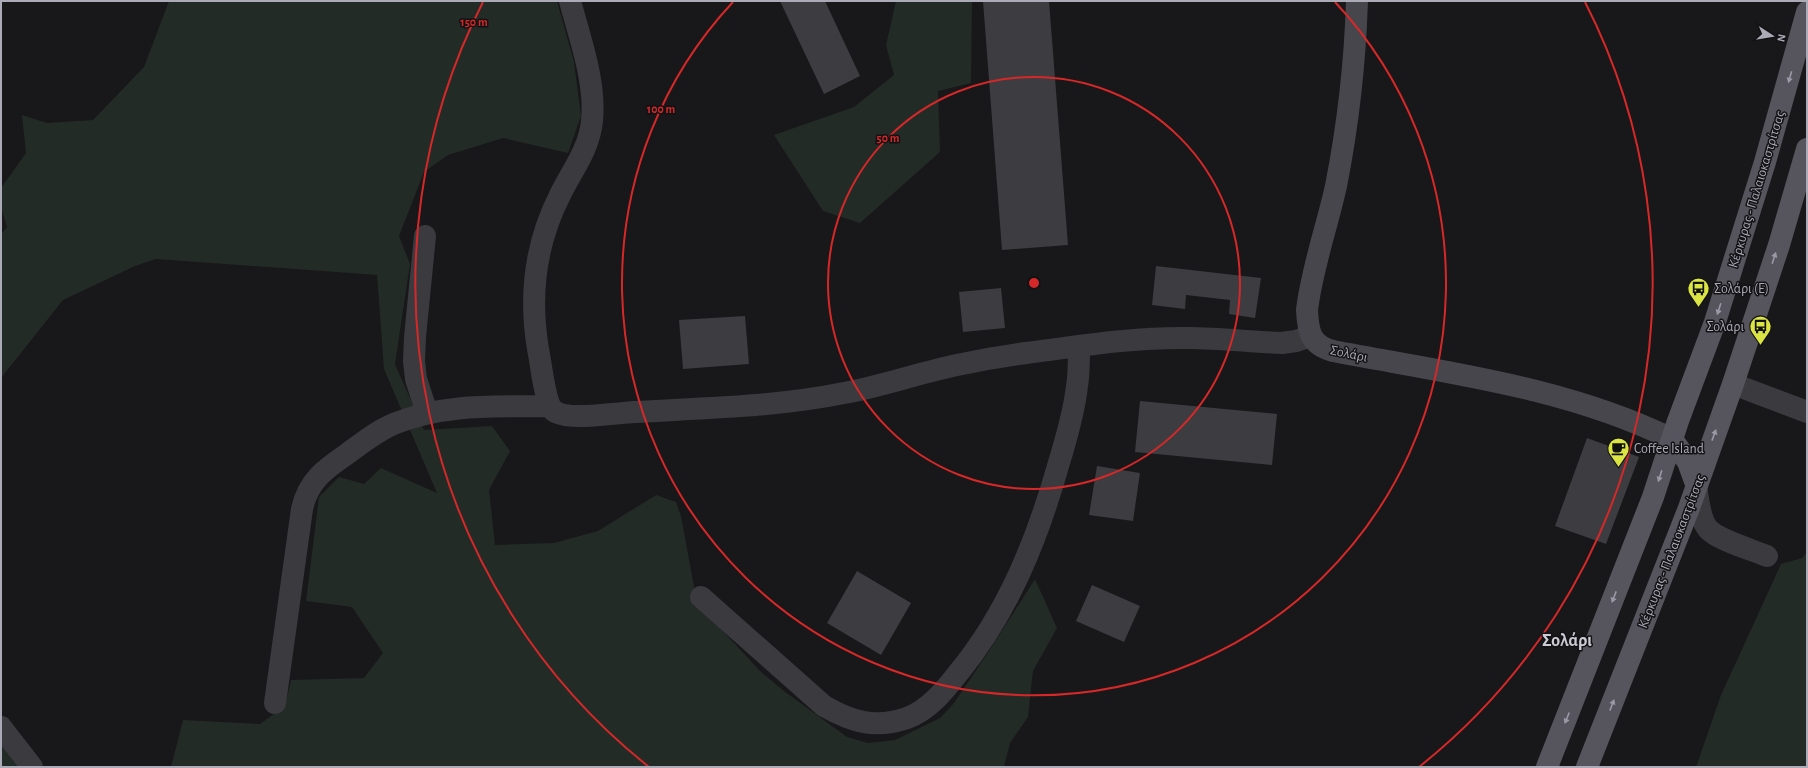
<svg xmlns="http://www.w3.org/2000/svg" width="1808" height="768" font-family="'Alegreya Sans',sans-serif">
<rect width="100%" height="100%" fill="#181719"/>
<path fill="#232b27" d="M169,1h388l17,61 7,54 -13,37 -65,-15 -55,17 -24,17 -25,64 11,28 -15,100 29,66 68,-4 18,25 -21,39 6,55 59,-2 44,-12 58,-36 20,7 5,14 16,87 64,69 23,19 63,46 21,6 27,-3 45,-22 14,-15 35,-52 46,-72 22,49 -24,43 -5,46 -18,26 -6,24h-833l12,-47 77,4 25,-18 6,-26 73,-2 19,-25 -31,-46 -46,-6 13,-104 20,-20 25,7 17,-16 56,25 -53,-124 -7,-94 -221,-16 -21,7 -72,34 -62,78v-144l6,-7 -6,-20v-19l25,-35 -4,-38 25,8 46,-3 51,-53z
M896,1h76l-1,82 -33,8 2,61 -80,71 -37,-12 -49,-76 80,-28 40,-32 -8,-30z
M1807,552v215h-111l25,-72 60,-131 21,-6z
M1,738l21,29h-21z"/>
<path fill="#3d3c40" d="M780,1h45l35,75 -36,18z
M983,1h66l19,244 -66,5z
M1156,266l105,12 -6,40 -26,-4 1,-14 -44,-5 -1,14 -33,-4z
M1001,288l4,40 -42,4 -4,-40z
M745,316l4,48 -66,5 -4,-49z
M1140,401l137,13 -5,51 -137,-13z
M1587,438l52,19 -33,87 -51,-18z
M1097,466l43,7 -7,48 -44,-6z
M857,571l54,32 -30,52 -54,-32z
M1092,585l48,21 -16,36 -48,-21z"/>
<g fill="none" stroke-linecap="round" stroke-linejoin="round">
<path stroke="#3b3a3f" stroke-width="22" d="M570,1c10,38 26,81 22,120 -3,29 -20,49 -32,74 -25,49 -31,100 -22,154 3,14 6,45 12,57 2,4 5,6 8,7 14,7 59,0 76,-1 69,-4 141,-5 210,-19 38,-7 75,-20 113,-28 23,-5 46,-9 69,-12 54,-7 109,-16 163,-15 31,0 62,4 93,5l14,-2 15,-5
M425,236l-10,101 -1,24 2,18 11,34
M1733,384l74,28
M1696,484c2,14 3,34 12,45 10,11 45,21 59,27
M701,597l123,109c28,16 51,23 83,12 22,-8 38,-28 52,-46 49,-60 78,-132 99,-206 8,-26 16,-53 19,-80 2,-12 2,-26 2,-39
M275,703l27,-194c6,-28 23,-40 45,-55 15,-11 31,-24 49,-31 51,-20 100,-16 154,-17
M1,727l31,40"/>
<path stroke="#47464d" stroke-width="22" d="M1357,1c-2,62 -9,124 -21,185 -9,41 -24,82 -29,124 1,21 3,35 26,41 115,22 233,36 339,88"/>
<path stroke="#56545c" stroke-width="22" d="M1672,439l16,23 8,22
M1547,767l106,-270 25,-76 37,-99 50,-160 42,-150
M1587,767l102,-259 44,-124 46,-139 28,-96"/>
</g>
<defs><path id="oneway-solid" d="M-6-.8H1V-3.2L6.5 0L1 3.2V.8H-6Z"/></defs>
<g fill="#9a99a5">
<use href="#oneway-solid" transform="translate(1790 77) rotate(106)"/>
<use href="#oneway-solid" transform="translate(1774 258) rotate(-72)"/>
<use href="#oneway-solid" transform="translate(1719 309) rotate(108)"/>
<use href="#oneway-solid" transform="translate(1714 435) rotate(-70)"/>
<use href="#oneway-solid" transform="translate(1660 476) rotate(108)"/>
<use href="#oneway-solid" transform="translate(1614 597) rotate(111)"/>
<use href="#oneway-solid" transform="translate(1612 705) rotate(-69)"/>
<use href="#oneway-solid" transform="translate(1567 718) rotate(112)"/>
</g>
<g fill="none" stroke="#d62828" stroke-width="2">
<circle cx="1034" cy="283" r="206"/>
<path d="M1335 2A412 412 0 1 1 733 2"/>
<path d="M649 767A618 618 0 0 1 483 2M1585 2A618 618 0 0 1 1419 767"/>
</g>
<defs>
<symbol id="bus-pin" viewBox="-11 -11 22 30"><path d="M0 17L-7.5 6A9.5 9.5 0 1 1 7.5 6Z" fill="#dae443" stroke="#131214"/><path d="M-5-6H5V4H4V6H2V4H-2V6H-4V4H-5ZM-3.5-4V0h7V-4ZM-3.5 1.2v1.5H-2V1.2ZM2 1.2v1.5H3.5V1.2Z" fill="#111"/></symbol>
<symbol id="cafe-pin" viewBox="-11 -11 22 30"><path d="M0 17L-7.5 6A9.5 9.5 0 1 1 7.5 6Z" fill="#dae443" stroke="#131214"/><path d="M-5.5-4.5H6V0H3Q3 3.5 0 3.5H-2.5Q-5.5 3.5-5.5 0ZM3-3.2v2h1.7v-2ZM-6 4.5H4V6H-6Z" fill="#111"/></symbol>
</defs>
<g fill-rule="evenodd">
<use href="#bus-pin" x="1686" y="276" width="25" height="34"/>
<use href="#bus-pin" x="1748" y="314" width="25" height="34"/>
<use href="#cafe-pin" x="1606" y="436" width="25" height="34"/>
</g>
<g text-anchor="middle" stroke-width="3" stroke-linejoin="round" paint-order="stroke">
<g font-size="14" fill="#abaab7" stroke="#131214">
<text transform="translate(1756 189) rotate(-73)" y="5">Κέρκυρας - Παλαιοκαστρίτσας</text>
<text transform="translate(1349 353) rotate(12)" y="5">Σολάρι</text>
<text transform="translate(1671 551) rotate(-69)" y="5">Κέρκυρας - Παλαιοκαστρίτσας</text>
</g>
<g font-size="14" fill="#abaab7" stroke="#131214" text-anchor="start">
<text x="1714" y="293">Σολάρι (E)</text>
<text x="1744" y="331" text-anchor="end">Σολάρι</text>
<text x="1634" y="453">Coffee Island</text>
</g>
<g font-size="18" font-weight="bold" fill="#cccbd4" stroke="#131214">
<text x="1567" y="646">Σολάρι</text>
</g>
</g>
<circle cx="1034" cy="283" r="6" fill="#d62828" stroke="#131214" stroke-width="2"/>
<g font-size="12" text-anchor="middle" font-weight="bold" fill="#d62828" stroke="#131214" stroke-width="3" stroke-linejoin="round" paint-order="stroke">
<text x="474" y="26">150 m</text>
<text x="661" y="113">100 m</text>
<text x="888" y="142">50 m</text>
</g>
<rect width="1808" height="768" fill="none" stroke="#abaab7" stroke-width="4"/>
<g transform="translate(1772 36) rotate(102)" stroke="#131214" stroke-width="3" paint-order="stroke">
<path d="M0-3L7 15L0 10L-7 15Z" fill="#abaab7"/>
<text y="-6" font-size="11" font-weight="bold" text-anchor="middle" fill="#abaab7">N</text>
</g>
</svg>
